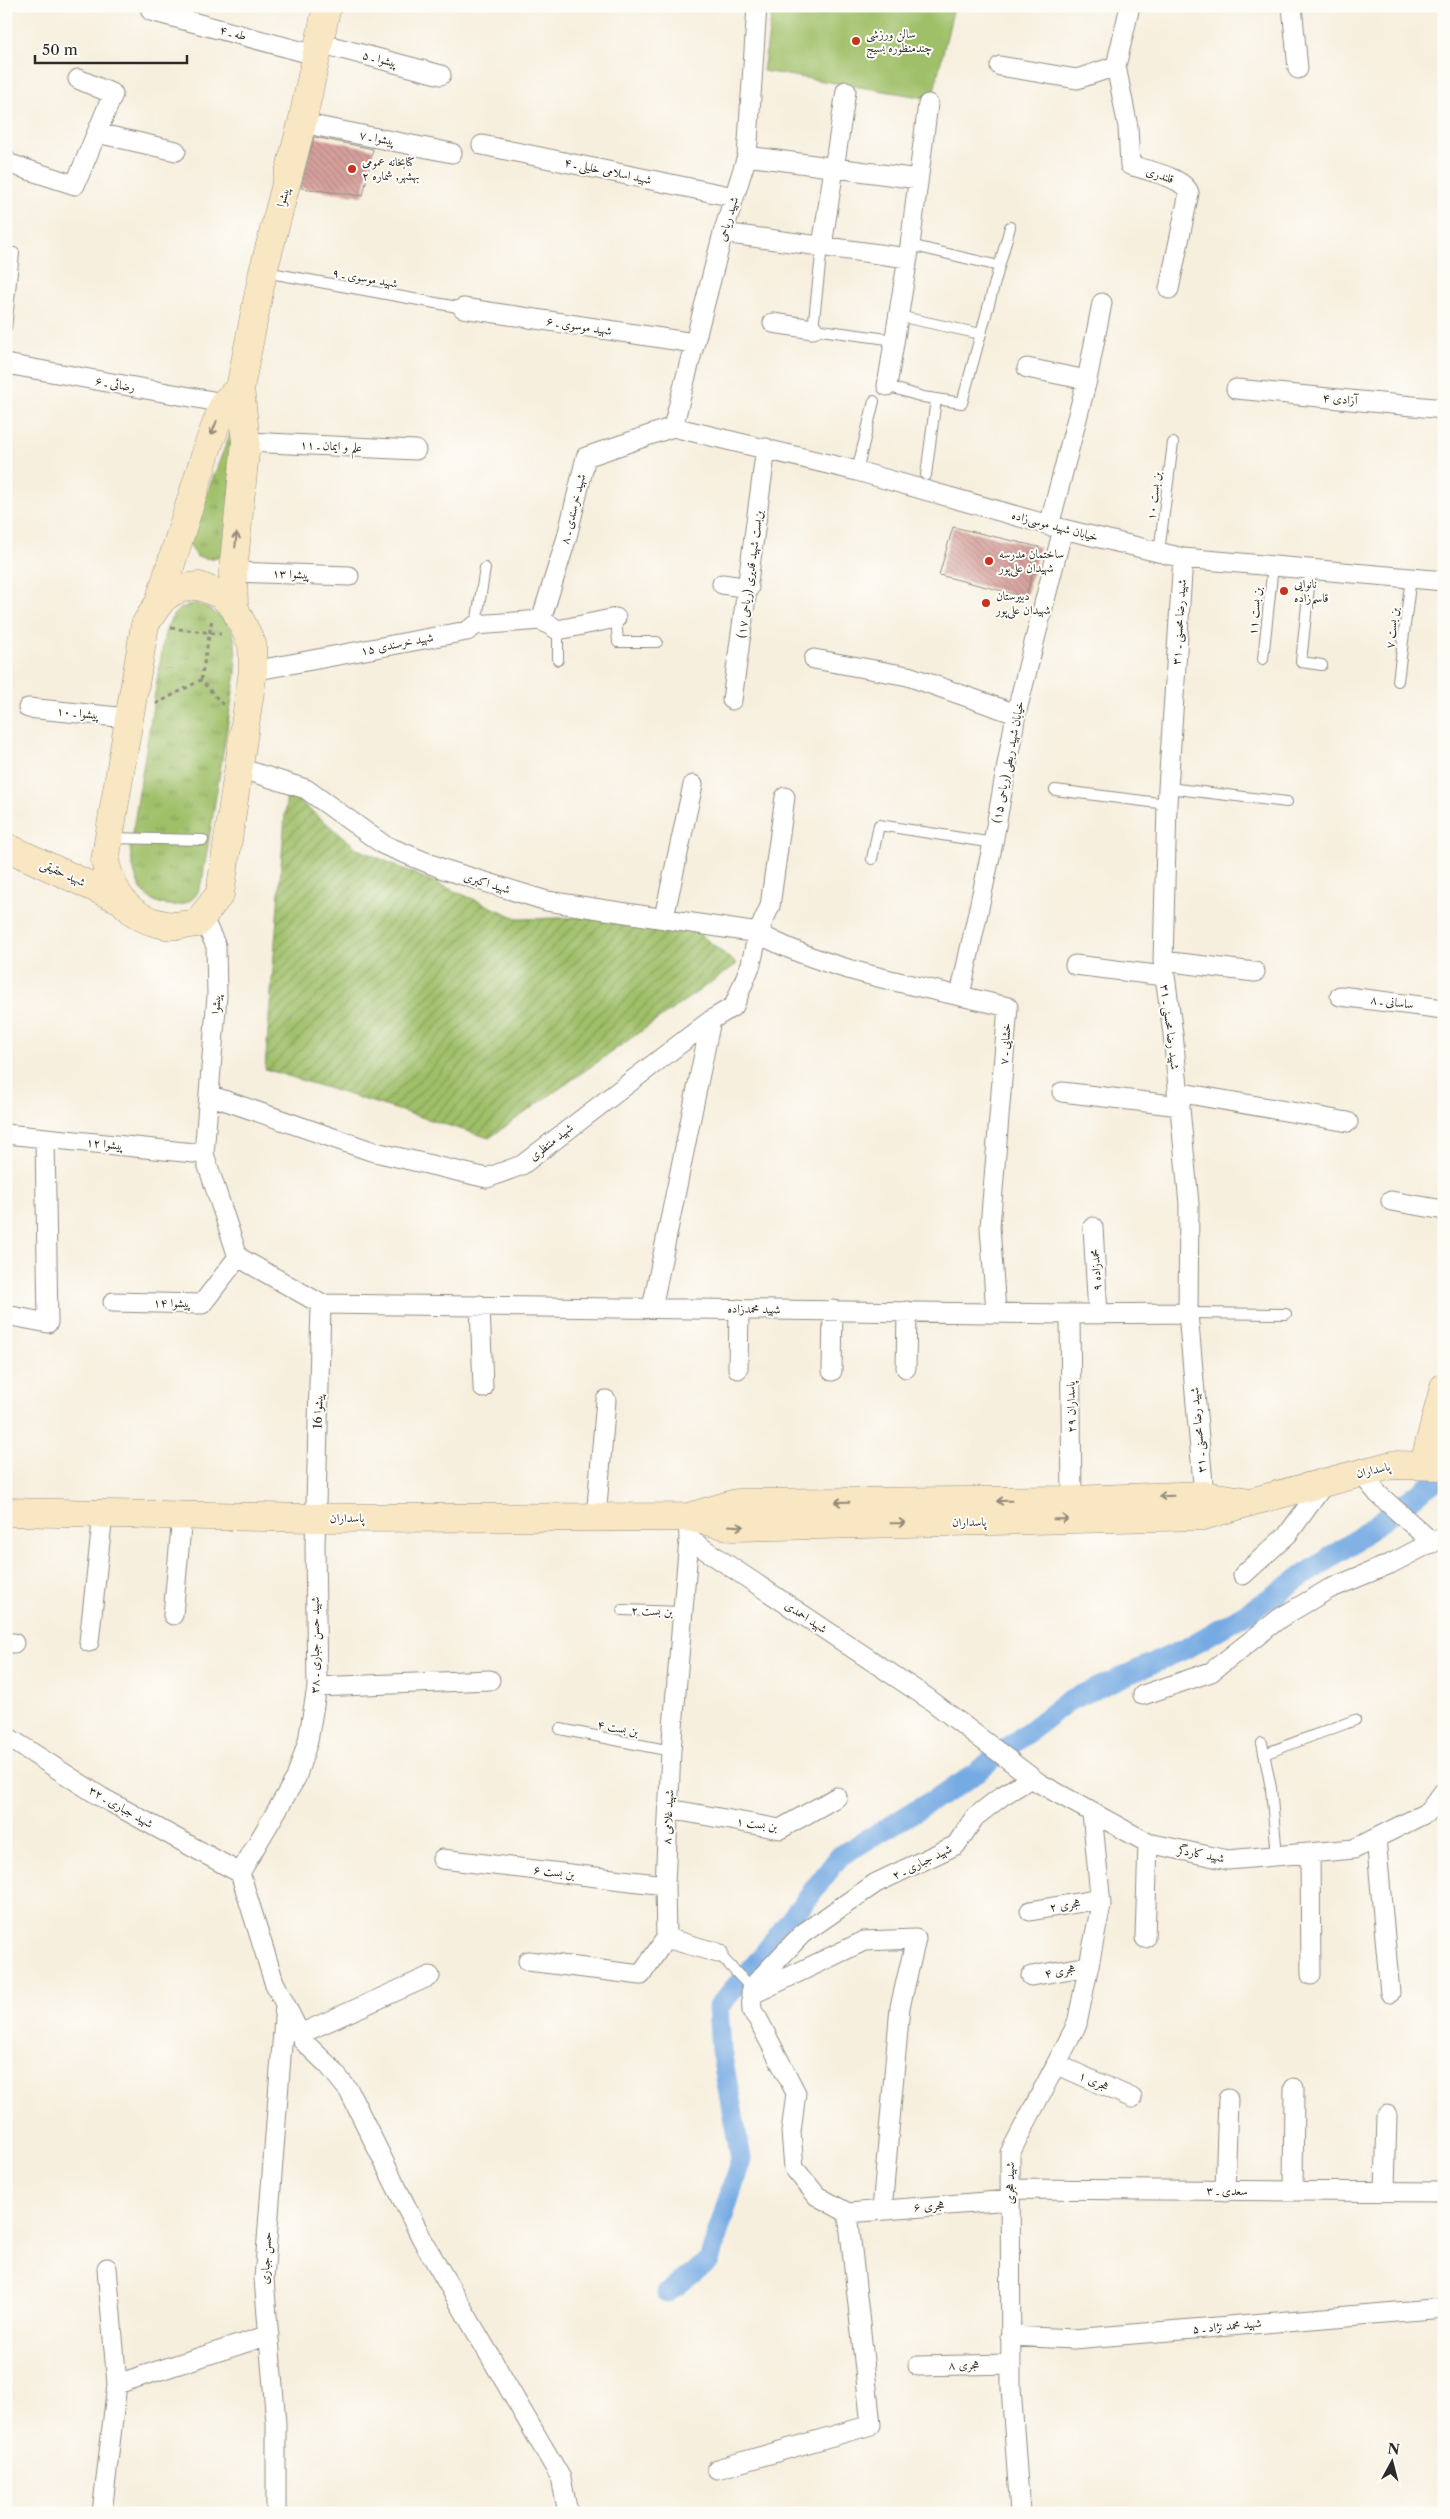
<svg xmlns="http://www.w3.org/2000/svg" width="1450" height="2519" font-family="'Libre Caslon Text',Amiri,serif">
<defs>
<pattern id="grass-tufts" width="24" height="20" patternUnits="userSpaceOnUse" patternTransform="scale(1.25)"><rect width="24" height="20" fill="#9fbf68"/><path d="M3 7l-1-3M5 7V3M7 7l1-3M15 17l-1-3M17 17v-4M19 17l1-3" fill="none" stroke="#829b56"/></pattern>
<pattern id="garden-furrows" width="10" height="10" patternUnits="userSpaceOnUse" patternTransform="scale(1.25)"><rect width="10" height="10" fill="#9fbf68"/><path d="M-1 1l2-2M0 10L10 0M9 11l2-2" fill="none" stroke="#829b56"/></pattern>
<pattern id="building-back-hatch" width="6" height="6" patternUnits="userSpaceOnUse" patternTransform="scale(1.25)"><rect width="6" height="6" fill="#d7a19c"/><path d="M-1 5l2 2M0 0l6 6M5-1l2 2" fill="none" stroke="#af837f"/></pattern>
</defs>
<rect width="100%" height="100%" fill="#fdfcf7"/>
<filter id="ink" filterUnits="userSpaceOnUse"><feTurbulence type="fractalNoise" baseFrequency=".02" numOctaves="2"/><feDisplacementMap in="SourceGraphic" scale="10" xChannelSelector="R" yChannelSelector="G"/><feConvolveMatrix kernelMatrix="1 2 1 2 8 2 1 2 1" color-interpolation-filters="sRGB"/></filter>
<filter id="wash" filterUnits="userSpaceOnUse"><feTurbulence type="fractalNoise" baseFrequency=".0096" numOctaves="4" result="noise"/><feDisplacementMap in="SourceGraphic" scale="20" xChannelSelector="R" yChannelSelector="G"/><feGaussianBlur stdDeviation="1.12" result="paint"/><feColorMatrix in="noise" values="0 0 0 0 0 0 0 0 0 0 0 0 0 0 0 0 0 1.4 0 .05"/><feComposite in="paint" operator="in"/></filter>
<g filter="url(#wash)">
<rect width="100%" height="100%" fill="#f7efde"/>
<path fill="url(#grass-tufts)" stroke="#65754a" d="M235,421l-8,132 -15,6 -15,-2 -9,-15z
M197,603c39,19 39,27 39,70l-33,203c-2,6 -3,14 -7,19 -11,15 -37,12 -49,1 -12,-11 -15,-33 -17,-48l35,-216c8,-20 11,-24 32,-29z"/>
<path fill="url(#garden-furrows)" stroke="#65754a" d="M287,791l71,58 161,70 157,-4 61,49 -248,174 -224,-69z"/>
<path fill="#9fbf68" stroke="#65754a" d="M773,6h151l29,5 -21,88 -169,-28z"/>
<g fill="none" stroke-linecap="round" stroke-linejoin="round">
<path stroke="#76aae3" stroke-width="21" d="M667,2293l42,-32 32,-102 -20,-109 -3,-43 41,-47 81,-104 125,-75 103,-80 117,-52 67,-39 97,-65 95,-71"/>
</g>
<g id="blocks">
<path fill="url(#building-back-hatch)" d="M314,137l59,12 -10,47 -62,-8z
M953,527l86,20 -13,50 -87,-22z"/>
</g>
</g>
<g filter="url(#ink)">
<use href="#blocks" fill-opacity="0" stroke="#918d84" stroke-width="1"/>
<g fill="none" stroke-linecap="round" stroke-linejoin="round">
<defs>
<path id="lane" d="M910,245l89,21
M822,246l-9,83 82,11
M265,272l198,36
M898,316l83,18
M6,328l8,-75
M887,386l36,11 39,6 48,-176
M857,471l17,-70
M926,475l10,-76
M1159,552l14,-109
M1311,568l-10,94 21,3
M616,618l2,24h39
M476,625l9,-57
M558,630v30
M1263,659l10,-94
M1398,681l13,-104
M1168,788l119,14
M1055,790l112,14
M110,838l93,2
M872,859l7,-34 114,18
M1188,1313l98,1
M622,1610l59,2
M560,1729l111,22
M1262,1743l9,45 6,68
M1264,1754l91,-34
M718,1953l33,35"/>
<path id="street" d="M1130,6l-14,60 12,61 2,38c15,5 54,12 59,28l-20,96
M1292,6l6,63
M151,11l164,44
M319,43l122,32
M1000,66l77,13 39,-13
M302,123l150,30
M97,133l79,18
M482,145l252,52
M747,156l171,23
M6,160l1,3 68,22 38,-91 -35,-15
M723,233l185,25
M822,246l24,-155
M463,308l231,35
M773,323l40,6
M6,364l218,39
M1027,368l60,12 -38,146
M1087,380l15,-77
M887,386l23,-141 18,-141
M1236,389l208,20
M673,427l184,44 206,58 120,29 261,23
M673,427l50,-194 24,-77 10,-150
M246,442l170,8
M1183,558l-16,246 -4,157 10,73 16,170 -1,109 16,182
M233,572l116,4
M722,584l27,4
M541,620l26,-83 19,-80 87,-30
M541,620l17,10 58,-12
M814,659l94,17 108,38
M253,671l214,-40 9,-6 65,-5
M732,700l34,-252
M28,708l100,10
M239,768l67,21 78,56 59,24 104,32 211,32c71,40 170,54 250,74l-18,220 6,85
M202,916l14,30 1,50 -13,158 34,103 83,47 749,10 118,-1
M664,917l29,-132
M1163,961l92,11
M1075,965l89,11
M960,995l33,-152 23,-129 47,-185
M1340,996l104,13
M1062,1092l118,14
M1177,1092l171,30
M209,1095l162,56 116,27 35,-13 189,-145 23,-14 17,-42 7,-31 12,-27 15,-109
M6,1134l198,20
M1391,1201l53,9
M1093,1227l5,87
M113,1302l89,2 36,-47
M480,1305l3,83
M652,1308l59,-288
M1070,1314l2,186
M6,1315l42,8 -3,-185
M906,1368l1,-57
M738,1369l1,-60
M832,1371l1,-61
M1360,1472l18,22 55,49
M688,1517l1,22 240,160 110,84 109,60 80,17 126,-11 74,-37 16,-21
M596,1518l10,-118
M1243,1575l45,-41 37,-51
M173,1615l9,-99
M89,1642l14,-128
M6,1643h8
M317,1687l173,-7
M1143,1695l68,-23 69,-54 49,-29 61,-25 54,-28
M6,1736l95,61 139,76
M669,1809l111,20 57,-32
M1376,1838l14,155
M1310,1853l1,122
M442,1859l223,26
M240,1873l34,109 30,60 25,24 20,25 73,148 139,239 7,35
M240,1873l56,-95 12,-37 9,-54 -2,-141 6,-242
M1030,1911l70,-12
M666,1938l52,15
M1145,1938l3,-95
M528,1961l113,14 25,-37 -1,-53 6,-134 18,-212
M1031,1976l58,-10
M751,1995l113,-54 52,-2 -16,68 -18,203
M300,2034l130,-58
M1056,2064l76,34
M1010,2189l434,3
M1225,2191l3,-92
M1293,2191l1,-103
M1385,2192l2,-77
M848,2213l-31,-17 -23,-28 -3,-36 5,-39 -38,-74 -6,-8 -1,-23 51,-54 74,-51 80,-38 19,-28 27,-21 29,-18
M848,2213l162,-13
M1010,2336l63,3 371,-31
M918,2366l93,-2
M117,2384l152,-49
M717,2469l154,-44 -23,-212
M102,2513l15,-129 -10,-116
M276,2513v-90l-12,-144 21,-274
M1020,2513l-9,-126 -1,-234 67,-129 24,-119 -9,-92"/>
<path id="secondary" d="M199,586l23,9 12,12 18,37 1,27 -33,223 -23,29c-9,1 -22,4 -31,2 -37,-6 -53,-30 -61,-64l40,-236c15,-25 22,-38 54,-39z
M160,599l48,-153 16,-43 16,-15
M234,607l-1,-35 13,-130 -6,-54 23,-116 39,-149 25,-117
M6,847l113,52
M1424,1464l20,-77
M6,1512l309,6 373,-1 45,10 470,-11 47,-14 142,-37 52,1
M692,1516l45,-13 335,-3 132,-5 40,6"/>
</defs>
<use href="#lane" stroke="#918d84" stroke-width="12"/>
<use href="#street" stroke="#918d84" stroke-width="21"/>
<use href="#secondary" stroke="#918d84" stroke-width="29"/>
<path stroke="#918d84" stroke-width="3" stroke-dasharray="4 4" stroke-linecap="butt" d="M171,628l50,6
M201,680l11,-61
M156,704l45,-24 23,26"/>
<use href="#lane" stroke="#fff" stroke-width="10"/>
<use href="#street" stroke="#fff" stroke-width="19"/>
<use href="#secondary" stroke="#f9e7c3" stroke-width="28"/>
</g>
<defs><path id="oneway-shaft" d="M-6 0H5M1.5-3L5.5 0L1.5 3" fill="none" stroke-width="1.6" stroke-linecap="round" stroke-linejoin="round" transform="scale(1.25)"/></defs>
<g stroke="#928977">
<use href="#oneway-shaft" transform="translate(214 428) rotate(111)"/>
<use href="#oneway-shaft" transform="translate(236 540) rotate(-84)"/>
<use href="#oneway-shaft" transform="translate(1166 1496) rotate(178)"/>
<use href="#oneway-shaft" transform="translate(1004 1501) rotate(179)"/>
<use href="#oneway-shaft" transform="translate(842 1502) rotate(179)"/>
<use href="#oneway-shaft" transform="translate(1061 1519) rotate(-1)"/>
<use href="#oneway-shaft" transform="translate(898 1523) rotate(-1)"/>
<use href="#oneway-shaft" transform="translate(736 1526) rotate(4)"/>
</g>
</g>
<g fill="#c8321e" stroke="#fdfcf7" stroke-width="2">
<circle cx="856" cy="41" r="5"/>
<circle cx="352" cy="169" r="5"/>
<circle cx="989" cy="561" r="5"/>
<circle cx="1284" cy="591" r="5"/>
<circle cx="986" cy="603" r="5"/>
</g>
<g text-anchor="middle" stroke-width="4" stroke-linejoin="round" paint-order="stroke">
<g font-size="12" fill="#2b2b2b" stroke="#fdfcf7">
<text transform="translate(233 33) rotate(15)" y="4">طه ـ ۴</text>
<text transform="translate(380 59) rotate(15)" y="4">پیشوا ـ ۵</text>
<text transform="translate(377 138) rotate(11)" y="4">پیشوا ـ ۷</text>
<text transform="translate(608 171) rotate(12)" y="4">شهید اسلامی خلیلی ـ ۴</text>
<text transform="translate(1160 175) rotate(19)" y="4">قلندری</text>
<text transform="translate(283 197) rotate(-75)" y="4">پیشوا</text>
<text transform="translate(728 219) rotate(-73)" y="4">شهید ریاحی</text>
<text transform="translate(365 278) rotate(10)" y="4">شهید موسوی ـ ۹</text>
<text transform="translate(579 326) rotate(9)" y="4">شهید موسوی ـ ۶</text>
<text transform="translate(115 384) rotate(10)" y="4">رضائی ـ ۶</text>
<text transform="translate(1340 399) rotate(5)" y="4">آزادی ۴</text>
<text transform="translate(331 446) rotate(3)" y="4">علم و ایمان ـ ۱۱</text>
<text transform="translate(1154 496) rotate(-83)" y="4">بن بست ۱۰</text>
<text transform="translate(573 509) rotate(-76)" y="4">شهید خرسندی ـ ۸</text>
<text transform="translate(1055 526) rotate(15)" y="4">خیابان شهید موسی‌زاده</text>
<text transform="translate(291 574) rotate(2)" y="4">پیشوا ۱۳</text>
<text transform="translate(750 574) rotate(-82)" y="4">بن‌بست شهید قدیری (ریاحی ۱۷)</text>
<text transform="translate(1255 611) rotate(-84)" y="4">بن بست ۱۱</text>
<text transform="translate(1179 622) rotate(-86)" y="4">شهید رضا محسنی ـ ۳۱</text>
<text transform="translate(1392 628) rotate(-83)" y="4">بن بست ۷</text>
<text transform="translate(397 644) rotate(-11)" y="4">شهید خرسندی ۱۵</text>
<text transform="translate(78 713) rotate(6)" y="4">پیشوا ـ ۱۰</text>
<text transform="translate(1008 762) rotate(-79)" y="4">خیابان شهید ربطی (ریاحی ۱۵)</text>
<text transform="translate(63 873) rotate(25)" y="4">شهید حقیقی</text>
<text transform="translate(487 883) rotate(17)" y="4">شهید اکبری</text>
<text transform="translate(1392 1002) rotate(7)" y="4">ساسانی ـ ۸</text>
<text transform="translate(216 1004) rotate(-87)" y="4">پیشوا</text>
<text transform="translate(1170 1027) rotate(83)" y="4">شهید رضا محسنی ـ ۳۱</text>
<text transform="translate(1005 1044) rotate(-85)" y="4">خشایی ـ ۷</text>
<text transform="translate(551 1142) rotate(-38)" y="4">شهید منتظری</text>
<text transform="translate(105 1144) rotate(6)" y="4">پیشوا ۱۲</text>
<text transform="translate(1096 1270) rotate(-93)" y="4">محمدزاده ۹</text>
<text transform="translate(172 1303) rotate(1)" y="4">پیشوا ۱۴</text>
<text transform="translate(754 1309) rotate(1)" y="4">شهید محمدزاده</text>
<text transform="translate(1071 1407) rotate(-91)" y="4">پاسداران ۲۹</text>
<text transform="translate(318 1411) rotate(-88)" y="4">پیشوا 16</text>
<text transform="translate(1198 1430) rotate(-95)" y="4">شهید رضا محسنی ـ ۳۱</text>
<text transform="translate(1373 1470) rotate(-13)" y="4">پاسداران</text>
<text x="347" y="1522">پاسداران</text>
<text transform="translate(969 1522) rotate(-1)" y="4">پاسداران</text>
<text transform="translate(652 1611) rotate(2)" y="4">بن بست ۲</text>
<text transform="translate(806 1617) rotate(34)" y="4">شهید احمدی</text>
<text transform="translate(315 1645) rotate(-90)" y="4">شهید حسن جباری ـ ۳۸</text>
<text transform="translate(618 1728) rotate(11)" y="4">بن بست ۴</text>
<text transform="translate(121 1807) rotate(30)" y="4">شهید جباری ـ ۳۲</text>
<text transform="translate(668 1817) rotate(-87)" y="4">۸ شهید غلامی</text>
<text transform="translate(757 1824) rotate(8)" y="4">بن بست ۱</text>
<text transform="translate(1201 1854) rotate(11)" y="4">شهید کاردگر</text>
<text transform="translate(922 1862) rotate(-26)" y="4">شهید جباری ـ ۲</text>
<text transform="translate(554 1872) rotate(7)" y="4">بن بست ۶</text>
<text transform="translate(1065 1905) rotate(-9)" y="4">هجری ۲</text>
<text transform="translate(1060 1971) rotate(-10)" y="4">هجری ۴</text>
<text transform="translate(1094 2081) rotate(24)" y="4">هجری ۱</text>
<text transform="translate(1010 2183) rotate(-90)" y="4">شهید هجری</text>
<text x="1227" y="2195">سعدی ـ ۳</text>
<text transform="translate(929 2206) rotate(-5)" y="4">هجری ۶</text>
<text transform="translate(266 2258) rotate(-87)" y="4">حسن جباری</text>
<text transform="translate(1227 2326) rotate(-5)" y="4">شهید محمد نژاد ـ ۵</text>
<text transform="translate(964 2365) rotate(-1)" y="4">هجری ۸</text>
</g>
<g font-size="12" fill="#2b2b2b" stroke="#fdfcf7" text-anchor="start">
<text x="866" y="38">سالن ورزشی<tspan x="866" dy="14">چندمنظوره بسیج</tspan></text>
<text x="362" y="166">کتابخانه عمومی<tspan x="362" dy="14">بهشهر, شماره ۲</tspan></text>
<text x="999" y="558">ساختمان مدرسه<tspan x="999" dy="14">شهیدان علی‌پور</tspan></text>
<text x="1294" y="588">نانوایی<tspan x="1294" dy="14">قاسم‌زاده</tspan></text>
<text x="996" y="600">دبیرستان<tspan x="996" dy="14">شهیدان علی‌پور</tspan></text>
</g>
</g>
<rect width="1450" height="2519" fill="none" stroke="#fdfcf7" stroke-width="25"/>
<g transform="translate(1392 2462) rotate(7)" stroke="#fdfcf7" stroke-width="4" paint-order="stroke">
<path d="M0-4L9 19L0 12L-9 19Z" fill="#2b2b2b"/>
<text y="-8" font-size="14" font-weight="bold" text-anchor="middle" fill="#2b2b2b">N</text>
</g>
<path d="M35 55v8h152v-8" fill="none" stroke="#2b2b2b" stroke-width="2.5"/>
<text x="42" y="55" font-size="15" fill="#2b2b2b" stroke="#fdfcf7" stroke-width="4" paint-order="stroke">50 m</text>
</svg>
